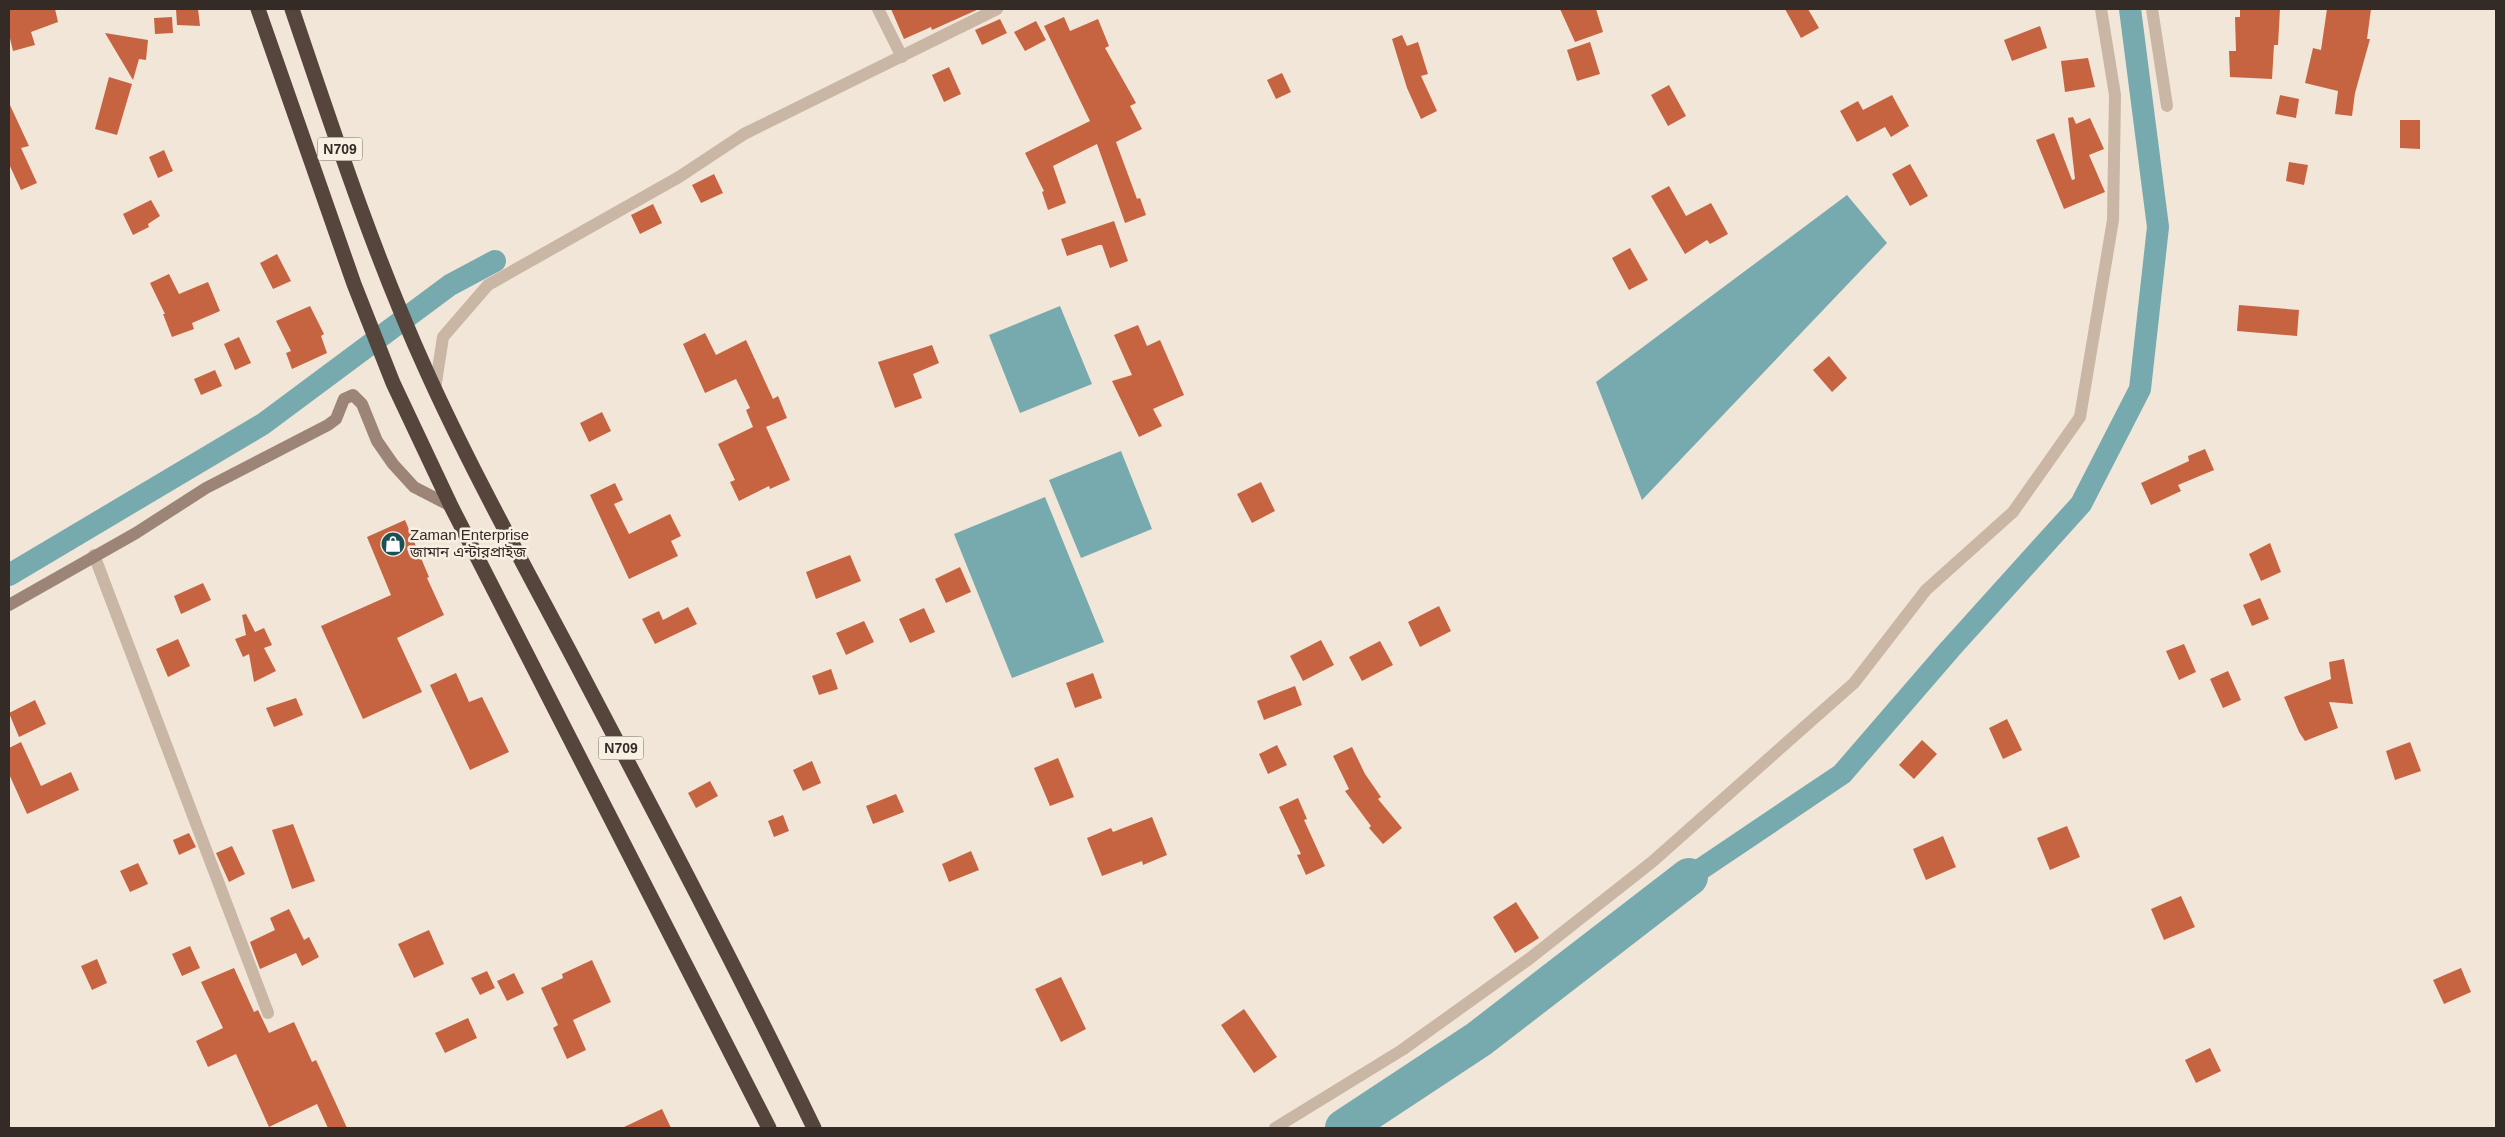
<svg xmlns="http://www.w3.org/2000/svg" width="2505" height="1137" font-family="Helvetica,'Noto Sans Bengali',sans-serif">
<rect width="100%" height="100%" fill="#f1e6d8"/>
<path fill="#77aaae" d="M1847,195l40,48 -245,257 -46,-118z
M1060,306l32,78 -72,29 -31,-78z
M1121,451l31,78 -71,29 -32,-78z
M1045,497l59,145 -92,36 -58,-144z"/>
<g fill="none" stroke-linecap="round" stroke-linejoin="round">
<path stroke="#77aaae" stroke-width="22" d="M9,575l254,-151 187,-139 45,-24
M1689,877l153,-103 108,-125 131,-145 59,-115 18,-162 -28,-218"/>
<path stroke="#77aaae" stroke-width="38" d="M1344,1128l135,-89 210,-162"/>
</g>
<path fill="#c66441" d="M9,9h46l3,13 -27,10 4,13 -22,6 -4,-17z
M176,9h22l2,17 -23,-1z
M891,9h88l-47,21 -1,-3 -27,12z
M1560,9h36l7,23 -28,10z
M1785,9h23l11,19 -18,10z
M2240,9h40l-2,36h-4l-2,34 -42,-2 -1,-26h7l-1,-34h5z
M2327,9h44l-4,30h3l-15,54 -3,23 -17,-2 3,-23 -33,-8 8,-35 8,2z
M172,17l1,16 -18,1 -1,-16z
M1064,17l6,14 28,-12 11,27 -4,2 31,55 -6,3 12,23 -26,13 21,57 3,-1 6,17 -21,8 -28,-79 -44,22 13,37 -18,7 -6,-18 2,-1 -19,-38 65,-32 -46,-95z
M1000,19l7,14 -25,12 -7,-15z
M1036,21l10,19 -21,11 -11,-19z
M2040,26l7,22 -35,13 -8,-21z
M105,33l43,7 -2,20 -7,-1 -6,21z
M1402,35l5,11 11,-4 10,32 -7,2 16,35 -16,8 -14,-31 -15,-49z
M1590,42l10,32 -23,7 -10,-31z
M2088,58l7,29 -30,5 -4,-31z
M949,67l12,27 -17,8 -12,-27z
M1282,73l9,19 -15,7 -9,-19z
M109,77l23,7 -15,51 -22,-6z
M1669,85l17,31 -18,10 -17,-31z
M1892,95l17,31 -18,11 -6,-10 -28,15 -17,-31 18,-10 5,9z
M2280,95l19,4 -3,19 -20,-4z
M9,103l20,43 -8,2 16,35 -16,7 -12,-26z
M2073,117l3,7 14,-6 14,31 -15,6 16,37 -41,17 -28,-69 18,-7 18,47 3,-1 -7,-61z
M2400,120h20v29l-20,-1z
M164,150l9,21 -15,7 -9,-21z
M2289,162l19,3 -4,20 -18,-4z
M1910,164l18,32 -18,10 -18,-32z
M714,174l9,19 -22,10 -9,-18z
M1669,186l17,30 25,-13 17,31 -18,10 -3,-4 -22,14 -34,-58z
M151,200l9,16 -12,8 1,3 -16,8 -10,-21z
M653,204l9,19 -22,11 -9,-19z
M1114,221l14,40 -18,7 -8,-23h-3l-32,11 -6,-17z
M1630,248l18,32 -19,10 -17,-32z
M277,254l14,27 -18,8 -13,-26z
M169,274l10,20 29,-12 12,29 -28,12 2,6 -22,8 -9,-23h2l-15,-31z
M2239,305l60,5 -2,26 -60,-5z
M310,306l14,28 -3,2 6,17 -35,16 -6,-16 5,-2 -15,-30z
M1138,325l9,21 13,-6 24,55 -31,14 9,17 -23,11 -27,-56 20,-6 -18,-40z
M705,333l11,22 30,-15 27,59 5,-3 9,22 -21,9 24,53 -20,9 -1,-3 -30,15 -9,-19 5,-2 -17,-36 35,-17 -7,-17 4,-2 -14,-29 -31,14 -22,-49z
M239,337l12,26 -16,7 -11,-26z
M932,345l7,18 -26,11 9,24 -27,10 -17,-46z
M1829,356l18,22 -15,14 -19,-22z
M215,370l7,16 -21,9 -7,-16z
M602,412l9,19 -22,11 -9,-19z
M2205,449l9,21 -36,15 3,6 -30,14 -10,-22 48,-22 -1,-5z
M1261,482l14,29 -23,12 -15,-29z
M615,483l8,17 -9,4 15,30 41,-20 11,22 -10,5 7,15 -49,23 -39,-84z
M405,520l24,57 -2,1 17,37 -47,23 25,54 -59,27 -42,-93 70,-31 -24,-58z
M2270,543l11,29 -20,9 -12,-27z
M850,555l11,26 -45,18 -10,-27z
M960,567l11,25 -25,11 -11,-24z
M203,583l8,17 -30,14 -7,-18z
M2260,598l9,21 -17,7 -9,-21z
M1439,606l12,25 -31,16 -12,-25z
M688,607l9,17 -42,20 -13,-25 17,-8 4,9z
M924,608l11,24 -25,11 -11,-24z
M246,614l9,18 9,-4 8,17 -8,3 12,23 -22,11 -5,-28 -6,3 -8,-18 11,-4 -4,-20z
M864,621l10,21 -28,13 -10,-22z
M178,639l12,27 -22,11 -12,-28z
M1321,640l13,25 -31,16 -13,-25z
M1380,641l13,24 -31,16 -13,-24z
M2184,644l12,28 -17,8 -13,-29z
M2344,659l9,45 -24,-2 9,26 -33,13 -6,-9 -15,-35 47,-18 -2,-17z
M831,669l7,20 -19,6 -7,-19z
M2228,671l13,29 -18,8 -13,-29z
M456,673l13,29 13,-5 27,55 -39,18 -40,-85z
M1093,673l9,25 -27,10 -9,-25z
M1295,686l7,19 -38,15 -7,-19z
M296,698l7,17 -29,12 -8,-19z
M35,700l11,24 -27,13 -10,-24z
M2007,719l15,31 -19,9 -14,-31z
M1922,740l15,14 -23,25 -15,-14z
M21,742l20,44 30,-14 8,18 -52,24 -18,-40v-26z
M2410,742l11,29 -26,9 -9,-29z
M1277,745l10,20 -19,9 -9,-20z
M1352,747l13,27 16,23 -3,2 24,29 -19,16 -14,-16 2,-2 -26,-35 4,-2 -16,-33z
M1058,758l16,39 -24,9 -16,-38z
M812,761l9,22 -18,8 -10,-21z
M710,781l8,15 -22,12 -8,-15z
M896,794l8,18 -31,12 -7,-18z
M1298,798l9,21 -3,1 21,46 -19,9 -9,-20 4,-1 -22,-47z
M783,815l6,16 -15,6 -6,-16z
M1152,817l15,38 -24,10 -1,-4 -40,15 -15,-38 24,-10 2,4z
M293,824l22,57 -23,8 -20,-59z
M2067,826l13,31 -30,13 -13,-32z
M189,833l7,14 -17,8 -6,-15z
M1943,836l13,31 -30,13 -13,-31z
M232,846l13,28 -16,8 -13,-29z
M971,851l8,19 -30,12 -7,-18z
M138,863l10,21 -18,8 -10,-21z
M2181,896l14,31 -31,13 -13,-31z
M1516,902l23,36 -24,15 -22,-36z
M289,909l15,31 5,-3 10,20 -17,9 -6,-13 -36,16 -10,-27 25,-12 -5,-12z
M429,930l15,34 -30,14 -16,-34z
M190,946l10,22 -18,8 -10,-22z
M97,959l10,24 -15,7 -11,-24z
M592,960l19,42 -38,18 13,30 -19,9 -14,-31 5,-3 -17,-37 22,-10 -1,-4z
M234,968l20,44 4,-2 11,23 25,-11 18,40 4,-2 31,68h-19l-11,-24 -48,23 -33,-73 -28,13 -12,-26 27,-13 -22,-46z
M2461,968l10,24 -27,12 -11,-24z
M487,971l8,17 -15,7 -9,-17z
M514,973l10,20 -17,8 -10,-20z
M1061,977l25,52 -25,13 -26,-53z
M1244,1009l33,48 -23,16 -33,-48z
M468,1018l9,20 -32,15 -10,-20z
M2210,1048l11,23 -25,12 -11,-23z
M662,1109l9,19h-49z"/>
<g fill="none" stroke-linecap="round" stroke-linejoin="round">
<path stroke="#c9b6a4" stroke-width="12" d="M878,9l24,48
M2152,9l15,97
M435,389l8,-52 45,-52 191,-108 65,-43 253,-125
M94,555l174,458
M1275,1128l127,-78 127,-91 123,-97 202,-179 72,-93 87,-78 67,-95 33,-197 2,-125 -14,-86"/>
<path stroke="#9c8476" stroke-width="12" d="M9,605l127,-72 70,-45 122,-63 8,-6 8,-20 9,-4 9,9 15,37 16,23 21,23 37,19"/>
<path stroke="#55453d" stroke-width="15" d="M258,9l96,275 39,99 58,123 318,622
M292,9c41,121 81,244 134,361 46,102 101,200 153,299 80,152 160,304 235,459"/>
</g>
<defs>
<symbol id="shop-disc" viewBox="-11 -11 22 22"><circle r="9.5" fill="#1c5055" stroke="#f9f0e4"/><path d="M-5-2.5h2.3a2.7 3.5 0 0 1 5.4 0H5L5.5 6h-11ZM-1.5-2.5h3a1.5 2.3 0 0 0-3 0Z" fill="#fff"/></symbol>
</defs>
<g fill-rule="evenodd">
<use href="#shop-disc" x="379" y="530" width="28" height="28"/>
</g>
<g text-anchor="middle" stroke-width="5" stroke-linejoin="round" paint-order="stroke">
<g fill="#f9f0e4" stroke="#6f665f" stroke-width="1">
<rect x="317.5" y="137.5" width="45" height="23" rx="4"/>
<rect x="598.5" y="736.5" width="45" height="23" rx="4"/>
</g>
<g font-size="14" font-weight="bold" fill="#342b26">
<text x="340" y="154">N709</text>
<text x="621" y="753">N709</text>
</g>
<g font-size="15" fill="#342b26" stroke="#f9f0e4" text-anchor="start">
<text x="410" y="540">Zaman Enterprise<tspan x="410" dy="17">জামান এন্টারপ্রাইজ</tspan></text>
</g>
</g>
<rect width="2505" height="1137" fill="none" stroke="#342b26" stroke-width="20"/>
</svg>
